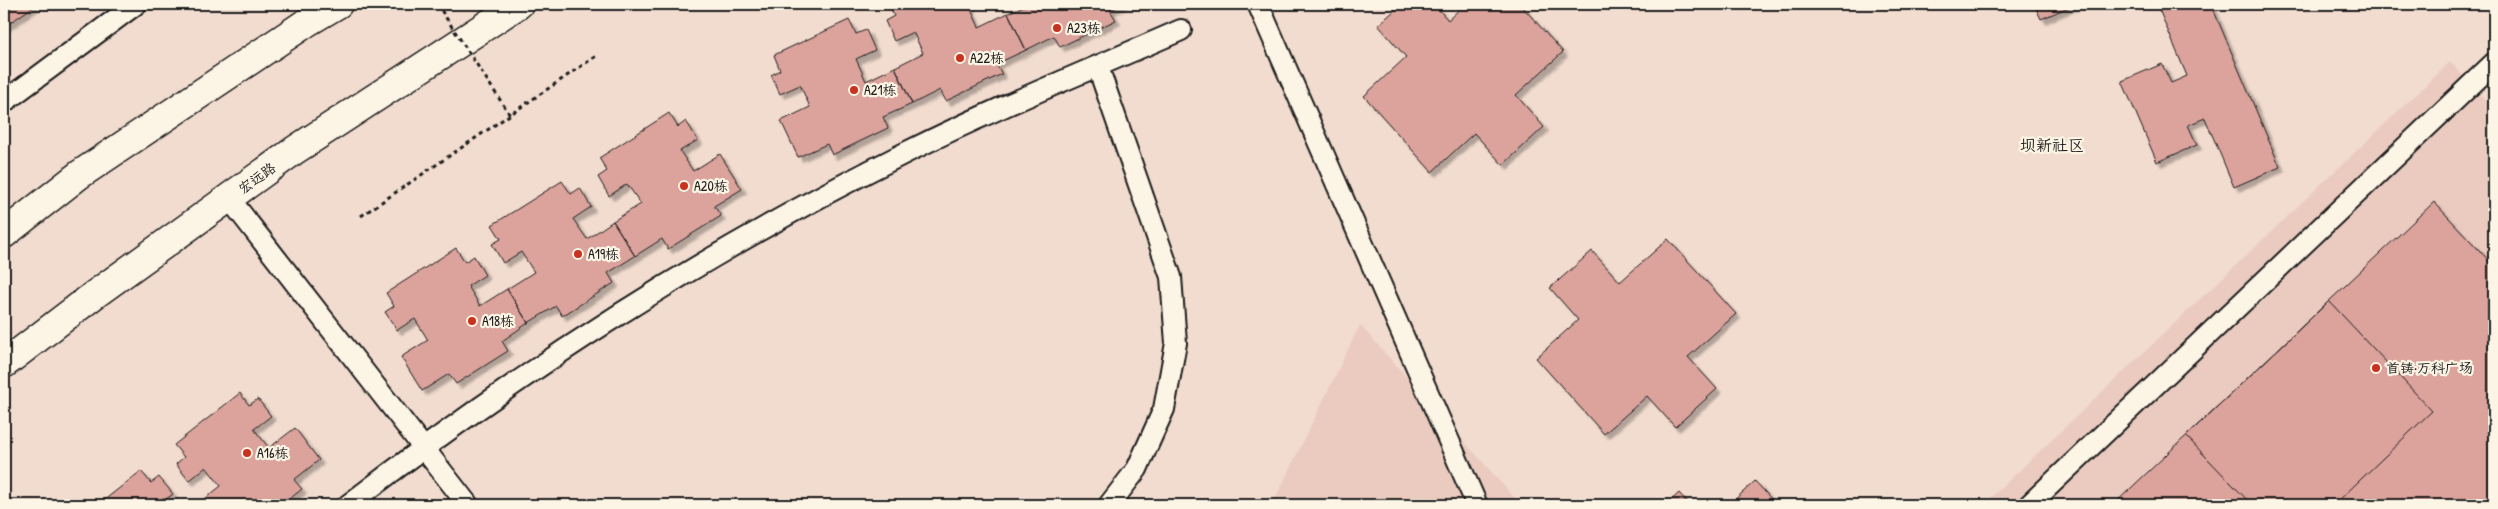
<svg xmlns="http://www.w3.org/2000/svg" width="2498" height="509" font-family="'Patrick Hand','LXGW WenKai TC',sans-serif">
<defs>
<filter id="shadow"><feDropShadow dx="4.5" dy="4.5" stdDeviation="1" flood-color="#0004"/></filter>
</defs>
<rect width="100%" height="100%" fill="#f2dccf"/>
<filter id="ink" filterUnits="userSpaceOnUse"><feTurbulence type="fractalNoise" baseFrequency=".02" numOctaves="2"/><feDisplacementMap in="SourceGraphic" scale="10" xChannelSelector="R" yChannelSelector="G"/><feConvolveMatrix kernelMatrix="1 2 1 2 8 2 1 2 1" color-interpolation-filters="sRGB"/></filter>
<g filter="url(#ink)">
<path fill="#ebcbc0" d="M2450,62l44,47v396h-511z
M1360,325l161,180h-249z"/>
<path fill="#dca29c" stroke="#1c1c1c" filter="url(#shadow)" d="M4,4h33l-33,23z
M889,4h82l-2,1 10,22 29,-14 18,37 -30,14 6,10 -56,27 -6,-11 -28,14 -17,-37 28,-14 -10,-21 -19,9 -9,-20 9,-5z
M1028,4h95l-13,6 6,10 -56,27 -6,-11 -28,14 -18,-37z
M1402,4h32l14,16 17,-16h55l43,48 -47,43 28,32 -41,38 -29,-32 -42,39 -68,-76 42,-39 -28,-32z
M2034,4h42l-35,15z
M2166,4h45l69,163 -46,20 -29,-69 -17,7 9,20 -40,17 -35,-81 40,-17 9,19 16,-7 -29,-69z
M849,20l7,14 10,-4 9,20 -19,9 10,22 29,-14 17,37 -29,13 5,11 -56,27 -5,-11 -29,13 -17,-36 29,-14 -10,-22 -20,9 -9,-19 9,-5 -6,-15z
M669,113l9,14 8,-6 12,19 -18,11 13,20 27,-17 22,35 -28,17 7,10 -53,33 -6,-10 -27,17 -22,-35 28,-17 -14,-20 -18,12 -11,-19 9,-6 -8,-13z
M562,181l9,13 9,-6 11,19 -18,12 14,20 26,-18 22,35 -27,17 6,10 -52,33 -6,-10 -28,17 -21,-34 27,-17 -13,-20 -18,11 -11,-19 9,-5 -9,-14z
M2434,202l60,64v239h-381z
M1668,239l68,75 -48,43 29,32 -42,38 -28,-31 -43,38 -68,-76 42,-38 -28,-32 42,-37 28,31z
M456,248l9,14 9,-6 11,19 -17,11 12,20 27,-17 21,34 -26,18 6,10 -52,33 -7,-10 -27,17 -21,-34 27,-17 -13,-21 -18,11 -12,-18 9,-6 -8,-13z
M2329,301l103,110 -98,94h-82l-66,-69z
M240,393l9,12 9,-6 13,17 -17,13 15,19 26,-20 24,32 -25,20 8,9 -20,16h-85l24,-19 -15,-19 -17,14 -13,-17 8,-7 -10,-12z
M141,471l10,12 8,-6 14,17 -15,11h-60z
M1755,481l22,24h-48z
M1679,493l11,12h-24z"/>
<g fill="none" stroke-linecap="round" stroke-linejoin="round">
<defs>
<path id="lane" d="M1258,4l219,501
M1098,67l73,210 5,66 -12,66 -27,60 -28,36
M4,102l132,-98
M229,198l239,307
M348,505c178,-137 358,-253 559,-353 90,-45 183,-82 274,-122
M2029,505l465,-442"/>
<path id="highway" d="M4,234l75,-59 227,-152 32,-19
M4,364l90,-69 201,-145 224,-146"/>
</defs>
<use href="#lane" stroke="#1c1c1c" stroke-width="24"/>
<use href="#highway" stroke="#1c1c1c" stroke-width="31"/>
<path stroke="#1c1c1c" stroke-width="3" stroke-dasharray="4 4" stroke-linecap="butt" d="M361,216l235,-160"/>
<use href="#lane" stroke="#fcf5e5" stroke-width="20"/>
<use href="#highway" stroke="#fcf5e5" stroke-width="28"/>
<path stroke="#1c1c1c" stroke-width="3" stroke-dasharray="4 4" stroke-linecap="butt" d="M437,4l73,111"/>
</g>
</g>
<g fill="#c8321e" stroke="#fcf5e5" stroke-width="2">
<circle cx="1057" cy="28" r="5"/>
<circle cx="960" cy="58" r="5"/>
<circle cx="854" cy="90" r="5"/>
<circle cx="684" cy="186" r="5"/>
<circle cx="578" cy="254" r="5"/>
<circle cx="472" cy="321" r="5"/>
<circle cx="2376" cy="368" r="5"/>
<circle cx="247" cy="453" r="5"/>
</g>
<g text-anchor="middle" stroke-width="4.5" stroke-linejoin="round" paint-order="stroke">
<g font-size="14" fill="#1c1c1c" stroke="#fcf5e5" text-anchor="start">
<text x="1067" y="33">A23栋</text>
<text x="970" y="63">A22栋</text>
<text x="864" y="95">A21栋</text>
<text x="694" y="191">A20栋</text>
<text x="588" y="259">A19栋</text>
<text x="482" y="326">A18栋</text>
<text x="2386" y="373">首铸·万科广场</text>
<text x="257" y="458">A16栋</text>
</g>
<g font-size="14" fill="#1c1c1c" stroke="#fcf5e5">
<text transform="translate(257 178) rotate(-36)" y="5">宏远路</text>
</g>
<g font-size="16" fill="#1c1c1c" stroke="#fcf5e5">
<text x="2052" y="151">坝新社区</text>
</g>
</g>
<rect width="2498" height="509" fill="none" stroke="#fcf5e5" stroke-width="20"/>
<rect x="10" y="10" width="2478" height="489" fill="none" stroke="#1c1c1c" stroke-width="2" filter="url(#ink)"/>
</svg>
